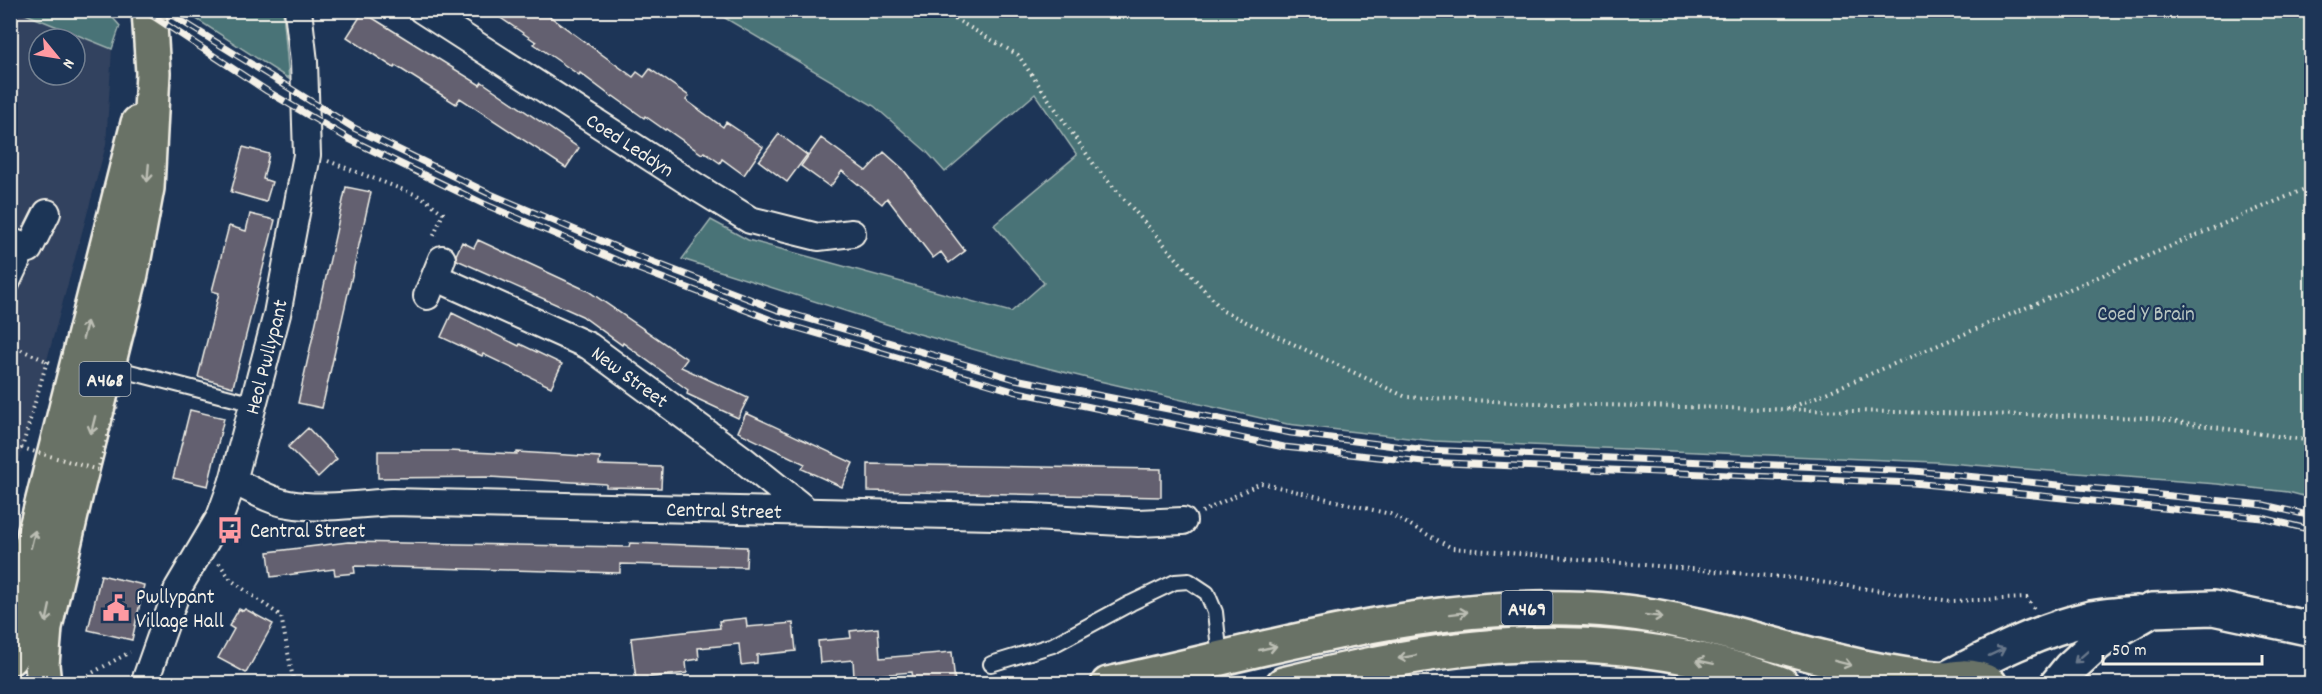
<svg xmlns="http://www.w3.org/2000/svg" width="2322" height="694" font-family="Dekko,sans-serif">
<rect width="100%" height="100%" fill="#1d3557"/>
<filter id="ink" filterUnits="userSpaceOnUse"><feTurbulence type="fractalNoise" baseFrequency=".0167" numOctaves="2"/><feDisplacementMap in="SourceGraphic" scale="12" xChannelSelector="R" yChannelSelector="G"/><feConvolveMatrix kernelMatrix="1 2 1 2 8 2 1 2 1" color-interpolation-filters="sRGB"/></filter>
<g filter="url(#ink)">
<path fill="#32425e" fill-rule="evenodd" d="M11,11h58l43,38 -6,96 -95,346zM39,39h36v36h-36z"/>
<path fill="#4a7377" stroke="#9fb2b0" stroke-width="1.5" d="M18,11h89l13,15 -8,23z
M184,11h99l6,68z
M713,11h1598v487l-23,-6 -71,-8 -282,-22 -501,-21 -147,-17 -192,-44 -112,-28 -78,-22 -223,-71 29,-39 37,20 263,72 33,-29 -50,-58 83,-70 -42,-61 -90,78 -18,-20 -53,-46z"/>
<path fill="#64616f" stroke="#f4f1e8" stroke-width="1.5" d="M489,10h52l92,67 4,-5 7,5 6,-8 39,27 -3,4 37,27 3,-5 37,25 -19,28 -22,-16 -2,4 -16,-11 -2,2 -36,-25 -1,1 -20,-14 -1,2 -31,-22 -1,1 -32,-24 -1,2 -45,-31 2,-2z
M363,12l117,73 2,-3 97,66 -13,20 -106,-70 -4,6 -60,-38 -2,2 -47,-31z
M779,134l28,21 -20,27 -28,-21z
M821,138l45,33 18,-19 19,17 62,82 -16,12 -8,-11 -8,6 -46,-60 -5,6 -40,-33 -12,16 -29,-21z
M243,147l26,7 -6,25 9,3 -6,20 -35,-10z
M346,187l25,5 -49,216 -24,-5z
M250,214l25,6 -42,167 -35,-10 21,-84 -7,-2 17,-65 17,5z
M478,240l110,51 99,68 -6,8 67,31 -10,20 -51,-24 1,-4 -65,-47 -1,2 -40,-29 -125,-56 -1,-5 6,-13 12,6z
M452,313l67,33 1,-2 42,20 -11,23 -68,-33 -1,2 -41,-19z
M190,410l34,8 -16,68 -35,-8z
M746,413l107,50 -11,24 -40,-18 3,-5 -67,-32z
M308,428l29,31 -19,18 -30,-30z
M378,451h70l69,3v-2l83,5 -1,8 63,2 -1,21 -55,-1v-3l-116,-7 -112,1z
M868,464l293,5v28l-293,-6z
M348,542l281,5 1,-4 117,4 -1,20 -126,-3v9l-266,-7 1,7 -20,2 -1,-6 -63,8 -3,-25z
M101,575l43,10 -12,55 -44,-10z
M239,609l4,2 2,-2 28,15 -27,49 -28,-15 16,-29 -5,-3z
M746,618l1,9 46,-4 3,28 -39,4v8l-16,2 -2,-21 -41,4 1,11 -13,2 1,12 -51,6 -5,-41 89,-10 -1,-7z
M878,628l2,30 72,-6 3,32h-41l-2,-12 -58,5 -1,-17 -33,3 -2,-22 33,-3 -1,-7z"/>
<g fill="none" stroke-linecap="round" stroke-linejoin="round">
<defs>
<path id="lane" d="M10,289l19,-40
M123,385l3,-14 128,33
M991,664l62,-19 78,-42 44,-21 14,-1 18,12 8,19 5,46"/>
<g id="street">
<path id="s1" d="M422,10l276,178 52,32 68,17 34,-4"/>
<path d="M10,241l19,8 18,-36"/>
<path id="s2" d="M435,277l154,69 152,112 66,53"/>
<path d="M427,296l15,-37"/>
<path id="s3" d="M233,481c18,8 37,20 56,23 33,6 70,0 103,-2l641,15 105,6 45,-2"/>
<path id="s4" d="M144,684l34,-96 42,-71 13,-36 44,-167 30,-159 -3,-93 -6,-52"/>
</g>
<path id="secondary" d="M1945,679c46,-24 94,-49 146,-61 15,-3 31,-4 46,-5
M2057,684l13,-16 24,-22 18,-13 40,-23 61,-2 99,21"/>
<path id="primary" d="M10,658l14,-83 114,-452
M44,684l-2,-19 3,-38 32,-138 54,-215 16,-86 6,-115 -4,-63
M1108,684c168,-36 336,-90 509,-73 112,12 216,60 328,68
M1283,684c58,-14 116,-27 175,-34 106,-13 223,-4 324,34
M1935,684c18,-9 38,-10 55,0"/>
</defs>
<use href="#lane" stroke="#f4f1e8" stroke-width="18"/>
<use href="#street" stroke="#f4f1e8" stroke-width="30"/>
<use href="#secondary" stroke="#f4f1e8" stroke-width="38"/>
<use href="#primary" stroke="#f4f1e8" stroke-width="38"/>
<path stroke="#f4f1e8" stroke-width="4" stroke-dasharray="1.5 4.5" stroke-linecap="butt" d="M939,10l79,45 77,111 128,145 183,86 150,7 594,14 162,23
M328,161l94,36 21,16 -10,25
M10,345l41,18
M1788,409l524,-223
M1202,512l59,-29 129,31 62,34 341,30 158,23 76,-3 7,11
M219,563l12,17 50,36 13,68
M72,684l58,-32"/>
<use href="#lane" stroke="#1d3557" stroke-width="14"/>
<use href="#street" stroke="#1d3557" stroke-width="26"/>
<use href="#secondary" stroke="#1d3557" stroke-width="33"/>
<use href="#primary" stroke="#697266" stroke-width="33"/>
<defs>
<path id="rail" d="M144,10l123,81 82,48 135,65 144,61 146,56 239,70 271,56 140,15 489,21 349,35 50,12
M164,10l190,118 134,65 144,61 146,56 237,69 276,54 135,17 488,21 350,34 48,11"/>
</defs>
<use href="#rail" stroke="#f4f1e8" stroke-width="7"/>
<use href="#rail" stroke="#1d3557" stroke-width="4.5" stroke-dasharray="14" stroke-linecap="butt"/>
<path stroke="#f4f1e8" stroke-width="4" stroke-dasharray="1.5 4.5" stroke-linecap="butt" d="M47,361l-25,87 76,22 25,-85"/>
</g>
<defs><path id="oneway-shaft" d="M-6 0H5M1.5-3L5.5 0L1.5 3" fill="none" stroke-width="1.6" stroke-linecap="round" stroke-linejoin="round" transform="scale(1.5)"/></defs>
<g stroke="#bcbeb4">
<use href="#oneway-shaft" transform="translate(148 173) rotate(95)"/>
<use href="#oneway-shaft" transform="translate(85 330) rotate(-76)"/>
<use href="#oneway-shaft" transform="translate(93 425) rotate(104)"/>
<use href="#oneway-shaft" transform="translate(33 539) rotate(-76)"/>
<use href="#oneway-shaft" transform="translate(1459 613) rotate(-7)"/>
<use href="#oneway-shaft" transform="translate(48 614) rotate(102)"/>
<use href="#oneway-shaft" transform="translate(1654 616) rotate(7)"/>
<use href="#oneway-shaft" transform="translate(1268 648) rotate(-13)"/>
<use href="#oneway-shaft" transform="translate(1407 657) rotate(170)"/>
<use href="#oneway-shaft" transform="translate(1705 662) rotate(-168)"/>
<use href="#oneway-shaft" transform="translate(1843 663) rotate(14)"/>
</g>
<g stroke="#68778a">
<use href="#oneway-shaft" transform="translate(1997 652) rotate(-25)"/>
<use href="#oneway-shaft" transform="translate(2081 657) rotate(139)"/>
</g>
</g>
<defs>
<symbol id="bus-bare" viewBox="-9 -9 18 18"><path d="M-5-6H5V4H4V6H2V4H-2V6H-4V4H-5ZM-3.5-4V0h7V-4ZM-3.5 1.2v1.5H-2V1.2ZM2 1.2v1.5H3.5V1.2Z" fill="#ff9aa2" stroke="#1d3557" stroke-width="2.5" paint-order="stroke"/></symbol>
<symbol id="civic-bare" viewBox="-9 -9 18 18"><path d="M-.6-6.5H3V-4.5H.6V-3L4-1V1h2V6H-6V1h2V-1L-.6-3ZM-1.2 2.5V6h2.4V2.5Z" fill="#ff9aa2" stroke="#1d3557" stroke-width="2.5" paint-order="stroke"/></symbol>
</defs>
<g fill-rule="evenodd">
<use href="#bus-bare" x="211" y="511" width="38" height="38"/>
<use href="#civic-bare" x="97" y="589" width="38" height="38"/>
</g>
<g text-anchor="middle" stroke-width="4.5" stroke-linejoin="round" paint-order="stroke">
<g fill="#1d3557" stroke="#b4b9bc" stroke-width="1.5">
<rect x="79.5" y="362" width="51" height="34" rx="4.5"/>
<rect x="1501.5" y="591" width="51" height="34" rx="4.5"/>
</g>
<g font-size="20" font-weight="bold" fill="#f4f1e8">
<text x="105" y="386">A468</text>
<text x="1527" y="615">A469</text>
</g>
<g font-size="21" fill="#f4f1e8" stroke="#1d3557">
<text dy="7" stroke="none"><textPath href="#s1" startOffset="248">Coed Leddyn</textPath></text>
<text dy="7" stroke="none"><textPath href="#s4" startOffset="351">Heol Pwllypant</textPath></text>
<text dy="7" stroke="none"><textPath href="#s2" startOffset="220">New Street</textPath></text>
<text dy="7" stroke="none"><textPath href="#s3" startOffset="496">Central Street</textPath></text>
</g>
<g font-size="21" fill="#b8c5c0" stroke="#1d3557">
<text x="2146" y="320">Coed Y Brain</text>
</g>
<g font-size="21" fill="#f4f1e8" stroke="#1d3557" text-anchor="start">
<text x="250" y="537">Central Street</text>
<text x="136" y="603">Pwllypant<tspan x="136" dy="24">Village Hall</tspan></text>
</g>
</g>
<rect width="2322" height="694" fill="none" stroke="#1d3557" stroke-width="36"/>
<rect x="18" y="18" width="2286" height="658" fill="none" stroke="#f4f1e8" stroke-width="2" filter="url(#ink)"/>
<g transform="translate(57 57) rotate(120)"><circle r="28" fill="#1d3557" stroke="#738091" stroke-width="1.5"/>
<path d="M0-4.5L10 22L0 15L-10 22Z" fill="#ff9aa2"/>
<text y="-9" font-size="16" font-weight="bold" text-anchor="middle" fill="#f4f1e8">N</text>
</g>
<path d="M2103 655v9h159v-9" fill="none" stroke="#f4f1e8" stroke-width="3"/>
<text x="2112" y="655" font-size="18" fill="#f4f1e8" stroke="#1d3557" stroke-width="4.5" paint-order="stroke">50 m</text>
</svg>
